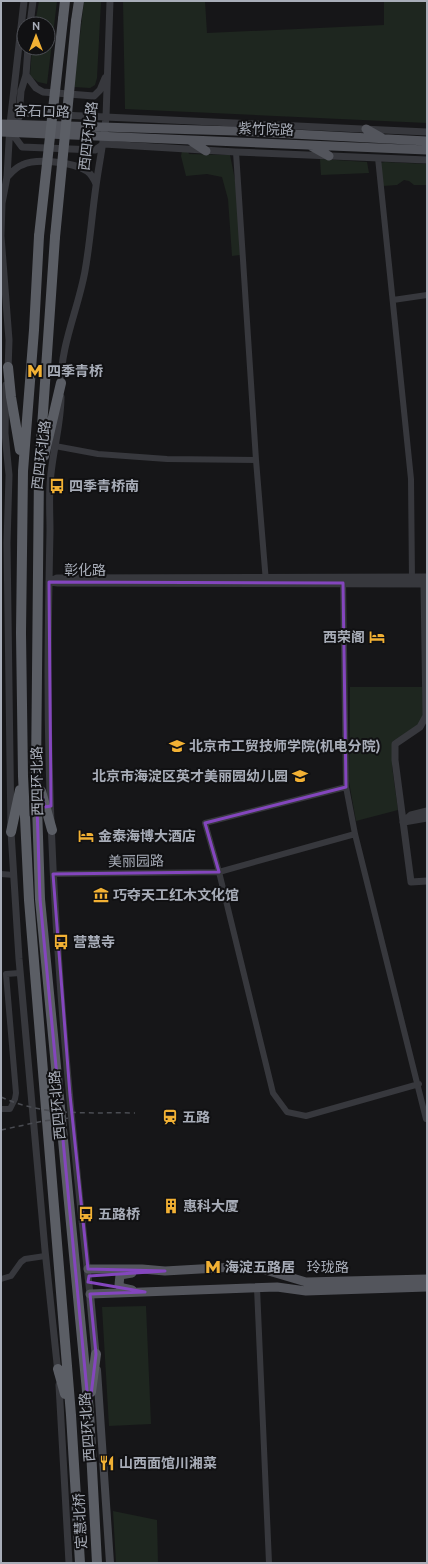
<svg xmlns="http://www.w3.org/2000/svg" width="428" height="1564" font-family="Ubuntu,'Noto Sans SC',sans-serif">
<rect width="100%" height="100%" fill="#161618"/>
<path fill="#1e261f" d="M39,1h18l-10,83 -9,-2 -8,-6 2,-28h16v-24h-13z
M84,1h17l-4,77 -2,7 -5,3 -16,-1z
M123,1h82l2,32 177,-8v-24h43v122l-302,-14z
M182,151h6l1,3 41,1 7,35 3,65 -8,1 -4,-57 -6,-22 -15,-3 -21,2 -5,-20z
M320,159l47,3 2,11 -48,2z
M385,162l42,2v21h-13l-5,-4 -5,-1 -7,5 -15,1 -3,-23z
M350,687h72l2,28 -6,10 -25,16 -1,25 6,44 -42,11 -7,-39z
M146,1306l5,118 -42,2 -7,-119z
M113,1511l44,9 1,43h-42z"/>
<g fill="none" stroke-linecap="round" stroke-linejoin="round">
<path stroke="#37383d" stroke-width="6" d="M236,152l20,308 10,122
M378,158l33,321 1,101
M393,300l34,-5
M55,446l43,8 69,5 89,1
M343,580l3,207 9,47 71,285
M346,787l-141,36 14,49 54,221 14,19 19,4 113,-32
M1,874l13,1
M53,874l166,-2 136,-38
M1,1109h9l5,-10 1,-6 -10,-119 14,-1
M1,1279l10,-3 10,-14 4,-3 20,-3
M257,1288l12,275"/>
<path stroke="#37383d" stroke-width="7" d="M30,24l3,-23
M26,75l10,13 7,4 51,4 6,-6 5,-12
M19,117l2,-26 5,-16 2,-27
M10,124l9,-11 408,19
M11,132l11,15 73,3 9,-6 132,8 191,8
M7,177c4,-4 9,-10 15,-12 15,-7 51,-3 65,6 4,3 7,8 9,13
M8,371l1,-31 -8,-104 1,-33 5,-26 3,-53 14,-123
M6,385l-1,48 4,42 -2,68 4,289 8,127 26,291 13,123
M61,386c-1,-40 17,-76 24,-115 5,-28 7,-57 11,-85 3,-23 8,-45 10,-69l4,-116
M61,397c0,30 -10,59 -11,89 -1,15 0,30 0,45 -1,49 -2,97 -2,145 0,207 19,413 42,618
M49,582l8,-4 370,-1
M49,582l9,1 369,1
M424,584l2,132 -6,11 -25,17v16l16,122 16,-1
M403,822l8,-7 16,-4
M404,822l23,-4
M59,1385l10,178"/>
<path stroke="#45474d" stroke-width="8" d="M90,1294l6,65
M97,1370l13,193"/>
<path stroke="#53555c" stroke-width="9" d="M1,124l234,7 192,10
M366,129l16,9
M1,132l426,18
M191,141l15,10
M311,146l18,10
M88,1269h54l23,2 87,-5 54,16 121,-3
M132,1290l-9,-2 -4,-3 1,-10 12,-2
M90,1294l187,-7 29,4 121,-4"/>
<path stroke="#5b5e65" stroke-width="10" d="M63,19l2,-18
M76,21l3,-20
M39,236l-5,94 -11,141 -2,162 2,143 6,124 42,515 9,148
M55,237l-16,234 -3,304 4,124 49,513 8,151
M8,367l3,30 9,53
M44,456l17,-73
M41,791l11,39
M11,832l9,-42
M58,1369l7,25
M91,1392l5,-38"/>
<path stroke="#4a4c52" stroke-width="1.5" stroke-dasharray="5 4" stroke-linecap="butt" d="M1,3v-2
M1,1097c44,20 87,15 134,16
M1,1130l42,-9 27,-3"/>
<path stroke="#5b5e65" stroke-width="10" d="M39,236l24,-217
M55,237l21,-216"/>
</g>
<path fill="none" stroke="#8446be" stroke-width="3" stroke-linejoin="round" d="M49,582l294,1 3,204 -141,36 14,49 -166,2 17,221 18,174 77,2 -76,5 -1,6 57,10 -55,2 6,60 -7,58 -49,-513 -4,-124 9,32 6,-1z"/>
<defs>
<symbol id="metro-bare" viewBox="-9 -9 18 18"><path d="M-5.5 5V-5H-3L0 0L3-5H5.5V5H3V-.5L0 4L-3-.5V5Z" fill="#f2b134" stroke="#111113" stroke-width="2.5" paint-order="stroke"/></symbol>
<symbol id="bus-bare" viewBox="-9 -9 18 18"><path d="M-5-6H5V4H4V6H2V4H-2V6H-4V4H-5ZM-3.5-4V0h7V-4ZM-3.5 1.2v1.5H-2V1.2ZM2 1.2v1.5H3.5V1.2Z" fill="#f2b134" stroke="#111113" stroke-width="2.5" paint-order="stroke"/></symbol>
<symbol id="hotel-bare" viewBox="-9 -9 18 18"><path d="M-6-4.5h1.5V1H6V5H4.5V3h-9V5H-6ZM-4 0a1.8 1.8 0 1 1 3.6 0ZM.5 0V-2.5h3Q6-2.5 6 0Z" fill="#f2b134" stroke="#111113" stroke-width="2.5" paint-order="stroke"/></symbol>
<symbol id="university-bare" viewBox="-9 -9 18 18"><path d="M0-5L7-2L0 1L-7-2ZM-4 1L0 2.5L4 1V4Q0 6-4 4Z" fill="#f2b134" stroke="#111113" stroke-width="2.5" paint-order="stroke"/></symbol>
<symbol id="school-bare" viewBox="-9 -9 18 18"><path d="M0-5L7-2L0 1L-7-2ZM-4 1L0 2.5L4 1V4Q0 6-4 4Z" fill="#f2b134" stroke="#111113" stroke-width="2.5" paint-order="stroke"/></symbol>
<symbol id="museum-bare" viewBox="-9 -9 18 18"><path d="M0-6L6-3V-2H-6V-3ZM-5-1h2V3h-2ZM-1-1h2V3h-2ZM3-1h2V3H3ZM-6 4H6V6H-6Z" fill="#f2b134" stroke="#111113" stroke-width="2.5" paint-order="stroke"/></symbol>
<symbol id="station-bare" viewBox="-9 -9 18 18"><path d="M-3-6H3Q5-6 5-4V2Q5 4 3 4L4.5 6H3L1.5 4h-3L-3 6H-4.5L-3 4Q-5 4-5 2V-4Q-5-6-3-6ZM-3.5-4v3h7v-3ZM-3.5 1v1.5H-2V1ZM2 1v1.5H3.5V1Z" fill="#f2b134" stroke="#111113" stroke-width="2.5" paint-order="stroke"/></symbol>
<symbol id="building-bare" viewBox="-9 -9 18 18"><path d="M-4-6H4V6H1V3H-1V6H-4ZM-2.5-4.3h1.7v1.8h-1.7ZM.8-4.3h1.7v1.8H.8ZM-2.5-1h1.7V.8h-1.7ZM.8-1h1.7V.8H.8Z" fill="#f2b134" stroke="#111113" stroke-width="2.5" paint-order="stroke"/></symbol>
<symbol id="restaurant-bare" viewBox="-9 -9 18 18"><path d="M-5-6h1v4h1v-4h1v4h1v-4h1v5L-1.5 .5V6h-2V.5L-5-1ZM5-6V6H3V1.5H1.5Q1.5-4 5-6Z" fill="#f2b134" stroke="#111113" stroke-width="2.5" paint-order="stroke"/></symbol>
</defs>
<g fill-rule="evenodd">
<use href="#metro-bare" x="24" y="360" width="22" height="22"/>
<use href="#bus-bare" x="46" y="475" width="22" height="22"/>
<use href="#hotel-bare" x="366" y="626" width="22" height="22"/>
<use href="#university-bare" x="166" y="735" width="22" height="22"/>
<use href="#school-bare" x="289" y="765" width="22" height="22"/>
<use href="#hotel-bare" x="75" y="825" width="22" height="22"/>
<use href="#museum-bare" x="90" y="884" width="22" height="22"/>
<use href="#bus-bare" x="50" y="931" width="22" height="22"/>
<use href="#station-bare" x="159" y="1106" width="22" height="22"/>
<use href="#building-bare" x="160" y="1195" width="22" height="22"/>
<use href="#bus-bare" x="75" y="1203" width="22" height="22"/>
<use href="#metro-bare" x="202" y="1256" width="22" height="22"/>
<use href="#restaurant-bare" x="96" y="1452" width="22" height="22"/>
</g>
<g text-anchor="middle" stroke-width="4" stroke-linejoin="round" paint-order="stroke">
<g font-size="14" fill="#a8adb8" stroke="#111113">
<text transform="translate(42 111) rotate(2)" y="5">杏石口路</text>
<text transform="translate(266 129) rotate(2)" y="5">紫竹院路</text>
<text transform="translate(88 136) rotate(-83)" y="5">西四环北路</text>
<text transform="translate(41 455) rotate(-83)" y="5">西四环北路</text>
<text x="85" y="575">彰化路</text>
<text transform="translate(37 781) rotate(-91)" y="5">西四环北路</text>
<text transform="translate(136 861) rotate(-1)" y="5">美丽园路</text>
<text transform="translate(57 1105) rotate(-95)" y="5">西四环北路</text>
<text x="328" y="1272">玲珑路</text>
<text transform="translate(87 1427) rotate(-94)" y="5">西四环北路</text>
<text transform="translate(80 1521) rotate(-93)" y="5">定慧北桥</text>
</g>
<g font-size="14" font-weight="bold" fill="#a8adb8" stroke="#111113" text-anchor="start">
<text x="47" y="376">四季青桥</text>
<text x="69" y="491">四季青桥南</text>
<text x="365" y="642" text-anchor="end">西荣阁</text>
<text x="189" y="751">北京市工贸技师学院(机电分院)</text>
<text x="288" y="781" text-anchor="end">北京市海淀区英才美丽园幼儿园</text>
<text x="98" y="841">金泰海博大酒店</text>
<text x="113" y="900">巧夺天工红木文化馆</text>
<text x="73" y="947">营慧寺</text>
<text x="182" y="1122">五路</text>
<text x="183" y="1211">惠科大厦</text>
<text x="98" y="1219">五路桥</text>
<text x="225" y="1272">海淀五路居</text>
<text x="119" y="1468">山西面馆川湘菜</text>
</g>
</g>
<rect width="428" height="1564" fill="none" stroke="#a8adb8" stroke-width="4"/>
<g transform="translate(36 36)"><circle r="19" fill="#111113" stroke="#4d4f55"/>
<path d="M0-3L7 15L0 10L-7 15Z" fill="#f2b134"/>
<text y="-6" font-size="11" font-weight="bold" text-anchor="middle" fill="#a8adb8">N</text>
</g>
</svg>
